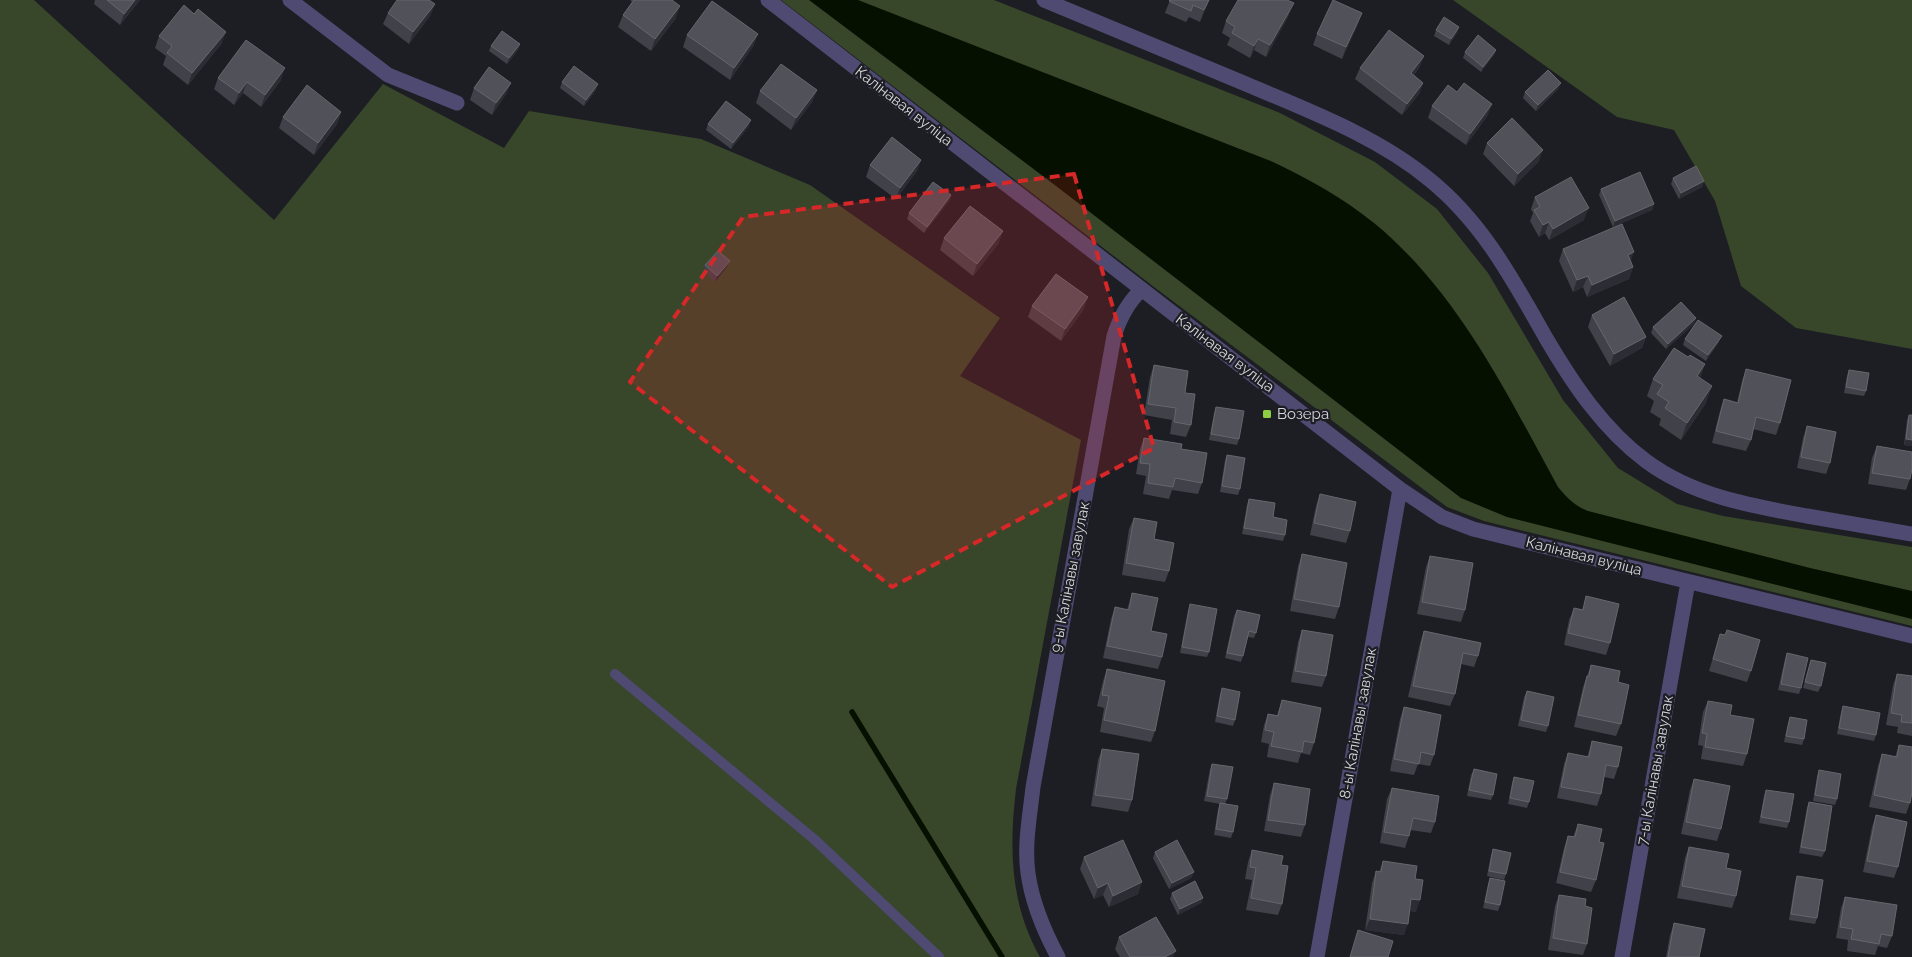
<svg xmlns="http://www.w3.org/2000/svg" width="1912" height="957" font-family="Raleway,sans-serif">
<rect width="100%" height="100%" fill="#1d1d24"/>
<path fill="#38462a" d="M0,0h34l240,220 109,-136 121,64 25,-37 172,28 109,46 190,133 -40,58 121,64 -65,349c-7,60 -6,115 24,168h-1040z
M781,0h213l286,113 95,49 62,47 51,64 75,127 55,68 59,36 46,12 189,31v79l-384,-94 -44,-11 -37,-14 -293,-220z
M1453,0h459v349l-116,-21 -55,-42 -26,-85 -41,-71 -57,-13z"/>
<path fill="#051000" d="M809,0h49l415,162c36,17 70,36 101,61 84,69 133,171 184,264 9,11 17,19 30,24l222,57 102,23v28l-405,-102 -46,-19 -401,-309z"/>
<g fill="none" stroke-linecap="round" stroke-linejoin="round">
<path stroke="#051000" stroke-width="5.5" d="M852,712l150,245"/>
<path stroke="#4e4a71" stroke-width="10" d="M615,674l199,165 125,118"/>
<path stroke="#4e4a71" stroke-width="15" d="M290,0l98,75 69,28
M768,0l632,489 42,28 31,12 439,107
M1044,0c67,28 134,56 202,84 63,27 131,52 184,96 53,43 83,100 116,158 27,46 57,91 100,123 47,35 105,45 161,55 35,6 70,12 105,18
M1058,957c-14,-26 -26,-54 -30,-84 -4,-28 2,-58 5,-86l81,-451c6,-18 13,-32 27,-46
M1317,957l83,-468
M1622,957l66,-375"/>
</g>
<path fill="#414149" d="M95,0h45l-20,25 -26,-21z
M630,0h43l3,18 -25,33 -33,-24 5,-12 9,-13z
M1170,0h39l-9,22 -11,-5 -3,5 -21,-9z
M435,4l-5,12 -21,28 -26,-20 5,-11z
M1289,15l-23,42 -12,-7 -4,8 -23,-13 3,-7 -8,-5 4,-12z
M1358,24l-16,35 -29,-14 4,-11z
M1459,27l-2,6 -8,12 -15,-9 2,-6z
M687,35l67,10 -24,35 -47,-33z
M159,36l63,7 -34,42 -25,-20 3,-9 -11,-8z
M520,44l-2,6 -11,14 -18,-13 2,-5z
M1496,50l-2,5 -13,17 -18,-14 2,-6z
M1424,56l-5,12 -5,7 9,8 -4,11 -17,21 -47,-36 5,-11z
M218,78l63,2 -20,27 -18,-14 -9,12 -20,-16z
M562,82l34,8 -12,16 -24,-18z
M511,83l-5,11 -14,21 -22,-15 4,-12z
M1561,83l-3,6 -22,22 -13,-13 2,-6z
M817,90l-5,12 -21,28 -35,-27 4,-12z
M1432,106l56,9 -22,30 -38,-27z
M341,112l-4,12 -23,31 -35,-27 4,-11z
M708,124l41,2 -18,23 -25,-19z
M1487,143l52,18 -25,25 -31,-32z
M921,160l-4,11 -21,28 -30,-22 4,-12z
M1673,178l31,3 -2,6 -23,12 -8,-15z
M1601,189l53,15 -2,6 -39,17 -14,-32z
M951,195l-2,6 -25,32 -17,-14 2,-6z
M1535,197l49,23 -35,20 -4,-7 -6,4 -9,-16 3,-8 -2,-4z
M944,238l55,5 -26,33 -33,-26z
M1563,249l68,13 2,5 -4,12 -42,18 -4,-10 -10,5 -14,-31z
M705,265l22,2 -12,15 -12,-11z
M1032,306l52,3 -23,32 -33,-24z
M1592,315l54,22 -4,11 -32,18 -22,-39z
M1696,318l-2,6 -28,25 -15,-16 2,-6z
M1685,339l34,3 -13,19 -23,-16z
M1154,365l31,28 6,32 -5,12 -16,-3 2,-14 -28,-5 6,-38z
M1746,369l34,54 -4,12 -23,-6 -2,11 -5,11 -34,-8 8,-32 4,-12 13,4 5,-22z
M1849,370l17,21 -2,5 -20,-3 3,-17z
M1700,378l6,25 -25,37 -22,-15 2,-6 -11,-7 4,-11 -7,-5 6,-17z
M1216,407l23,32 -2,6 -28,-5 5,-27z
M1909,415h3v31l-8,-1 3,-25z
M1807,426l23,37 -4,11 -29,-6 6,-30z
M1144,438l37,11 21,34 -4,11 -26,-4 -3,9 -26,-5 3,-18 -10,-2 4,-25z
M1877,446l33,33 -4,11 -38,-6 4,-26z
M1227,455l13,34 -2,6 -18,-3 5,-32z
M1320,494l30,37 -4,12 -36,-8 6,-29z
M1249,499l24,18 12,18 -2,6 -41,-7 5,-29z
M1134,518l20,21 15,32 -4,11 -43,-7 7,-46z
M1302,554l37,53 -4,12 -45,-8 8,-45z
M1430,556l35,54 -4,12 -44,-8 9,-47z
M1132,593l19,38 11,26 -4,12 -55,-11 8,-39 4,-12 12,3z
M1586,596l24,47 -4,12 -42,-10 5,-25 5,-12 8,2z
M1190,604l19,48 -2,5 -27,-4 8,-43z
M1237,610l19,23 -2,5 -6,-1 -5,19 -2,6 -16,-4 9,-42z
M1302,630l24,46 -4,11 -31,-5 7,-40z
M1424,631l54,25 -4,11 -13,-3 -6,30 -5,12 -42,-9 12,-54z
M1720,634l31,37 -4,11 -38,-11z
M1787,653l14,35 -2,6 -21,-4 7,-31z
M1811,660l10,26 -3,6 -15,-4z
M1591,665l27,17 3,42 -5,12 -42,-9 9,-40z
M1107,669l48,62 -4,11 -51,-10 4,-24 -7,-2 6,-25z
M1897,674l15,2v60l-15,-3 1,-6 -12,-2 7,-40z
M1222,688l13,32 -2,6 -18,-4 5,-28z
M1527,691l21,35 -2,6 -28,-6 6,-29z
M1282,700l32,43 -4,12 -9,-2 -3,10 -31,-6 2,-13 -8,-2 3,-17 4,-11 9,1z
M1708,701l22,14 17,39 -4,12 -42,-7 2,-13 -5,-1 5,-33z
M1843,706l33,29 -2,6 -37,-7 4,-22z
M1404,707l30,48 -4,11 -12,-2 -4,11 -24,-4 10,-52z
M1790,717l14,22 -2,6 -18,-3 4,-19z
M1592,741l26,26 -4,12 -10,-2 -3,17 -4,12 -40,-8 7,-34 4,-11 19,4z
M1899,745l11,58 -4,11 -37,-7 9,-41 4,-12 13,3z
M1102,749l30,51 -4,12 -37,-6 7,-46z
M1212,764l15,35 -2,5 8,28 -2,6 -17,-3 4,-26 2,-5 -16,-3 6,-32z
M1474,769l19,26 -2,5 -24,-4 4,-21z
M1819,770l18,29 -2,6 -22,-4 4,-25z
M1514,777l15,25 -2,6 -19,-4 4,-21z
M1694,779l27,50 -4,12 -36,-7 9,-44z
M1274,783l31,42 -4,12 -37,-6 6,-36z
M1392,788l43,34 -4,11 -21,-3 -1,6 -4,12 -25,-5 7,-44z
M1766,790l23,32 -2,6 -28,-5 5,-27z
M1809,802l16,49 -3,6 -23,-4 8,-46z
M1876,815l22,52 -4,11 -31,-6 9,-45z
M1578,824l18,56 -5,12 -35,-9 8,-35 4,-12 5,1z
M1689,847l37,21 10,28 -4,12 -55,-10 8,-40z
M1493,849l13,25 -2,6 -17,-4 4,-21z
M1252,850l29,15 1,39 -4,11 -32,-5 6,-30 -7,-1 3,-17z
M1155,852l39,20 -3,6 -22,11 -16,-31z
M1084,857l54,37 -29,13 -6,-12 -9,4 -14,-30z
M1383,861l32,18 1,33 -6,-1 -6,24 -39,-5 7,-47 4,-12 3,1z
M1797,876l20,42 -2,6 -26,-4 6,-38z
M1490,878l10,27 -2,6 -15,-3 5,-24z
M1172,893l31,5 -2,5 -23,12 -8,-16z
M1559,895l26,11 2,38 -4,11 -35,-5 7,-44z
M1845,897l47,39 -5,12 -9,-2 -3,9 -28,-4 1,-11 -12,-2 5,-30z
M1674,923l25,34h-33l4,-22z
M1119,937l54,20h-53l-5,-8z"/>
<path fill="#2c2c34" d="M135,0h5l-20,25 4,-11z
M1209,0l-9,22 4,-12z
M1294,3l-5,12 -23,42 4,-12z
M435,4l-5,12 -21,28 4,-12z
M680,6l-4,12 -25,33 4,-12z
M1362,13l-4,11 -16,35 4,-12z
M1459,27l-2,6 -8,12 2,-6z
M226,32l-4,11 -34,42 4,-12z
M758,34l-4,11 -24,35 4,-12z
M1258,39l-4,11 -4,8 4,-12z
M520,44l-2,6 -11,14 2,-6z
M1496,50l-2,5 -13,17 2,-5z
M1424,56l-5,12 -13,17 5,-12z
M285,68l-4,12 -20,27 4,-12z
M247,82l-4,11 -9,12 5,-12z
M511,83l-5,11 -14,21 4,-12z
M1423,83l-4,11 -17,21 5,-11z
M1561,83l-3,6 -22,22 2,-6z
M598,84l-2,6 -12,16 2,-6z
M817,90l-5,12 -21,28 5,-12z
M1492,104l-4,11 -22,30 4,-11z
M341,112l-4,12 -23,31 4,-12z
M751,120l-2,6 -18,23 2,-6z
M1543,150l-4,11 -25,25 4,-12z
M921,160l-4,11 -21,28 4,-11z
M1704,181l-2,6 -23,12 2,-6z
M951,195l-2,6 -25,32 3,-6z
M1654,204l-2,6 -39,17 2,-6z
M1589,208l-5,12 -35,20 4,-11z
M1549,222l-4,11 -6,4 4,-12z
M1003,231l-4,12 -26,33 4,-12z
M1634,252l-4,12 -2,-9z
M730,261l-3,6 -12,15 2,-6z
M1633,267l-4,12 -42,18 5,-12z
M1588,276l-5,11 -10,5 4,-12z
M1088,297l-4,12 -23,32 4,-12z
M1696,318l-2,6 -28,25 2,-5z
M1722,336l-3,6 -13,19 2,-6z
M1646,337l-4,11 -32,18 4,-12z
M1705,364l-6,18 -2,-6z
M1712,386l-6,17 -25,37 6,-17z
M1906,439l6,1v6l-8,-1z
M1194,872l-3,6 -22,11 3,-6z
M1142,882l-4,12 -29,13 4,-11z
M1108,883l-5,12 -9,4 4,-11z
M1203,898l-2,5 -23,12 2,-6z
M1411,899l9,1 -4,12 -9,-2z
M1370,919l38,5 -4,11 -39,-5z
M1176,951l-3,6h-8z"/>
<path fill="#515159" stroke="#66666d" d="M107,0h28l-11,14z
M397,0h32l6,4 -22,28 -25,-19z
M634,0h38l8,6 -25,33 -32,-24z
M1170,0h39l-5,10 -11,-5 -2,6 -22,-10z
M1238,0h49l7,3 -24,42 -12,-6 -4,7 -22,-13 3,-6 -9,-6z
M1333,0l29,13 -16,34 -29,-13z
M712,1l46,33 -24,34 -47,-33z
M184,5l10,9 4,-5 28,23 -34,41 -25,-20 5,-7 -13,-10z
M1444,17l15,10 -8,12 -15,-9z
M1389,30l35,26 -13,17 12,10 -16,21 -47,-36z
M502,31l18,13 -11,14 -18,-12z
M1478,35l18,15 -13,17 -18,-15z
M246,40l39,28 -20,27 -18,-13 -8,11 -21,-15z
M781,64l36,26 -21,28 -36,-27z
M574,66l24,18 -12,16 -24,-18z
M489,67l22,16 -15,20 -22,-15z
M1548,70l13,13 -23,22 -13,-13z
M1464,83l28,21 -22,30 -38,-28 16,-21 9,7z
M307,85l34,27 -23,31 -35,-26z
M726,101l25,19 -18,23 -25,-19z
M1512,118l31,32 -25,24 -31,-31z
M892,137l29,23 -21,28 -30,-23z
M1696,166l8,15 -23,12 -8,-15z
M1640,172l14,32 -39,17 -14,-32z
M1571,177l18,31 -36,21 -4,-7 -6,3 -9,-15 6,-3 -5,-10z
M933,182l18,13 -24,32 -18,-14z
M970,206l33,25 -26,33 -33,-26z
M1622,224l12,28 -6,3 5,12 -41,18 -4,-9 -11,4 -14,-31z
M718,251l12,10 -13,15 -12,-11z
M1056,274l32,23 -23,32 -33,-23z
M1624,297l22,40 -32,17 -22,-39z
M1681,302l15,16 -28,26 -15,-17z
M1698,320l24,16 -14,19 -23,-16z
M1674,348l14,9 2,-2 15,9 -8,12 15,10 -25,37 -22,-15 4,-6 -12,-8 6,-9 -10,-6z
M1154,365l34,6 -3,22 10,1 -4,31 -17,-3 2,-14 -28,-4z
M1746,369l45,11 -11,43 -24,-6 -5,23 -35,-9 8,-32 14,4z
M1849,370l20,3 -3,18 -20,-4z
M1216,407l28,4 -5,28 -28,-5z
M1909,415h3v25l-6,-1z
M1807,426l29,6 -6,31 -29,-6z
M1144,438l38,6 -1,5 26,4 -5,30 -27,-5 -2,9 -25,-4 2,-19 -10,-1z
M1877,446l35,6v17l-2,10 -38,-6z
M1227,455l18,3 -5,31 -18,-3z
M1320,494l36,8 -6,29 -36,-8z
M1249,499l26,4 -2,14 14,3 -2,15 -41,-7z
M1134,518l23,4 -3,17 20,4 -5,28 -43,-8z
M1302,554l45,9 -8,44 -45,-8z
M1430,556l43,7 -8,47 -43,-8z
M1132,593l26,5 -7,33 16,3 -5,23 -55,-11 8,-39 14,3z
M1586,596l33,8 -9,39 -42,-10 6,-25 9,2z
M1190,604l27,5 -8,43 -27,-5z
M1237,610l23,5 -4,18 -7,-2 -6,25 -16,-3z
M1302,630l31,5 -7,41 -31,-5z
M1727,630l33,10 -9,31 -38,-12 7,-25 5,1z
M1424,631l57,12 -3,13 -15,-3 -8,41 -42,-8z
M1787,653l21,5 -7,30 -20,-4z
M1811,660l15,3 -5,23 -16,-4z
M1591,665l29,6 -2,11 11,3 -8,39 -43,-9 9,-39h2z
M1107,669l58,12 -10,50 -51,-11 5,-24 -7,-1z
M1897,674l15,2v47l-11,-1 1,-7 -11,-2z
M1222,688l18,4 -5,28 -18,-4z
M1527,691l27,6 -6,29 -27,-6z
M1282,700l39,8 -7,35 -10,-2 -2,11 -31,-6 3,-14 -9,-2 3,-16 10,2z
M1708,701l24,4 -2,10 24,4 -7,35 -42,-7 2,-13 -5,-1z
M1843,706l37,7 -4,22 -37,-7z
M1404,707l37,8 -7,40 -13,-3 -2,12 -25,-5z
M1790,717l17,3 -3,19 -18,-3z
M1592,741l30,6 -4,20 -12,-2 -5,29 -40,-7 7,-34 21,4z
M1899,745l13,2v45l-2,11 -36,-8 8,-41 15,3z
M1102,749l37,5 -7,46 -37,-5z
M1212,764l21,3 -6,32 -20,-3z
M1474,769l23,5 -4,21 -24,-5z
M1819,770l22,4 -4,25 -22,-4z
M1514,777l20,4 -5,21 -19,-4z
M1694,779l36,7 -9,43 -35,-7z
M1274,783l36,6 -5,36 -37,-5z
M1392,788l47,8 -4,26 -22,-4 -4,18 -25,-4z
M1766,790l28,4 -5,28 -28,-5z
M1809,802l23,4 -7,45 -24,-4z
M1220,803l18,3 -5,26 -17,-3z
M1876,815l31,7 -9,45 -31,-6z
M1578,824l24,5 -3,13 5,1 -8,37 -36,-8 8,-36 7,1z
M1123,840l19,42 -29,14 -5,-13 -10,5 -14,-31z
M1177,840l17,32 -22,11 -17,-31z
M1689,847l40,7 -3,14 15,3 -5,25 -54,-10z
M1493,849l18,4 -5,21 -17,-3z
M1252,850l31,6 -2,9 7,1 -6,38 -31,-6 5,-30 -6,-1z
M1383,861l34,5 -2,13 8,1 -3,20 -9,-1 -3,25 -38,-5 6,-48 5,1z
M1797,876l26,4 -6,38 -26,-4z
M1490,878l15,3 -5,24 -15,-3z
M1195,881l8,17 -23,11 -8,-16z
M1559,895l27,4 -1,7 7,2 -5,36 -34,-6z
M1845,897l52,8 -5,31 -11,-2 -2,10 -28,-5 2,-10 -13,-2z
M1156,917l20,34 -11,6h-35l-11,-20z
M1674,923l31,6 -6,28h-31z
M1358,930l35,11 -5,16h-38z"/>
<path fill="#d62828" fill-opacity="0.2" stroke="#d62828" stroke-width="4" stroke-dasharray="10 6" stroke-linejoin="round" d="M1074,174l80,274 -262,139 -262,-205 113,-165z"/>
<rect fill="#8ece43" stroke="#1d1d24" stroke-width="2" x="1262" y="409" width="10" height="10" rx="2.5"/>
<g text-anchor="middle" stroke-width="4.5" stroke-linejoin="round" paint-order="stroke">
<g font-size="15" fill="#d5d5da" stroke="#1d1d24">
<text transform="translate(904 106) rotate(38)" y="5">Калінавая вуліца</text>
<text transform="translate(1225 353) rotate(37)" y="5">Калінавая вуліца</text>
<text transform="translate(1584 556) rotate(14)" y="5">Калінавая вуліца</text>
<text transform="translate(1070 577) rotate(-79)" y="5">9-ы Калінавы завулак</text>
<text transform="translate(1358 723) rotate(-80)" y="5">8-ы Калінавы завулак</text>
<text transform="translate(1655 770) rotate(-80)" y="5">7-ы Калінавы завулак</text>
</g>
<g font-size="15" fill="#d5d5da" stroke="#1d1d24" text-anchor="start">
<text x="1277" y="419">Возера</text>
</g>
</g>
</svg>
